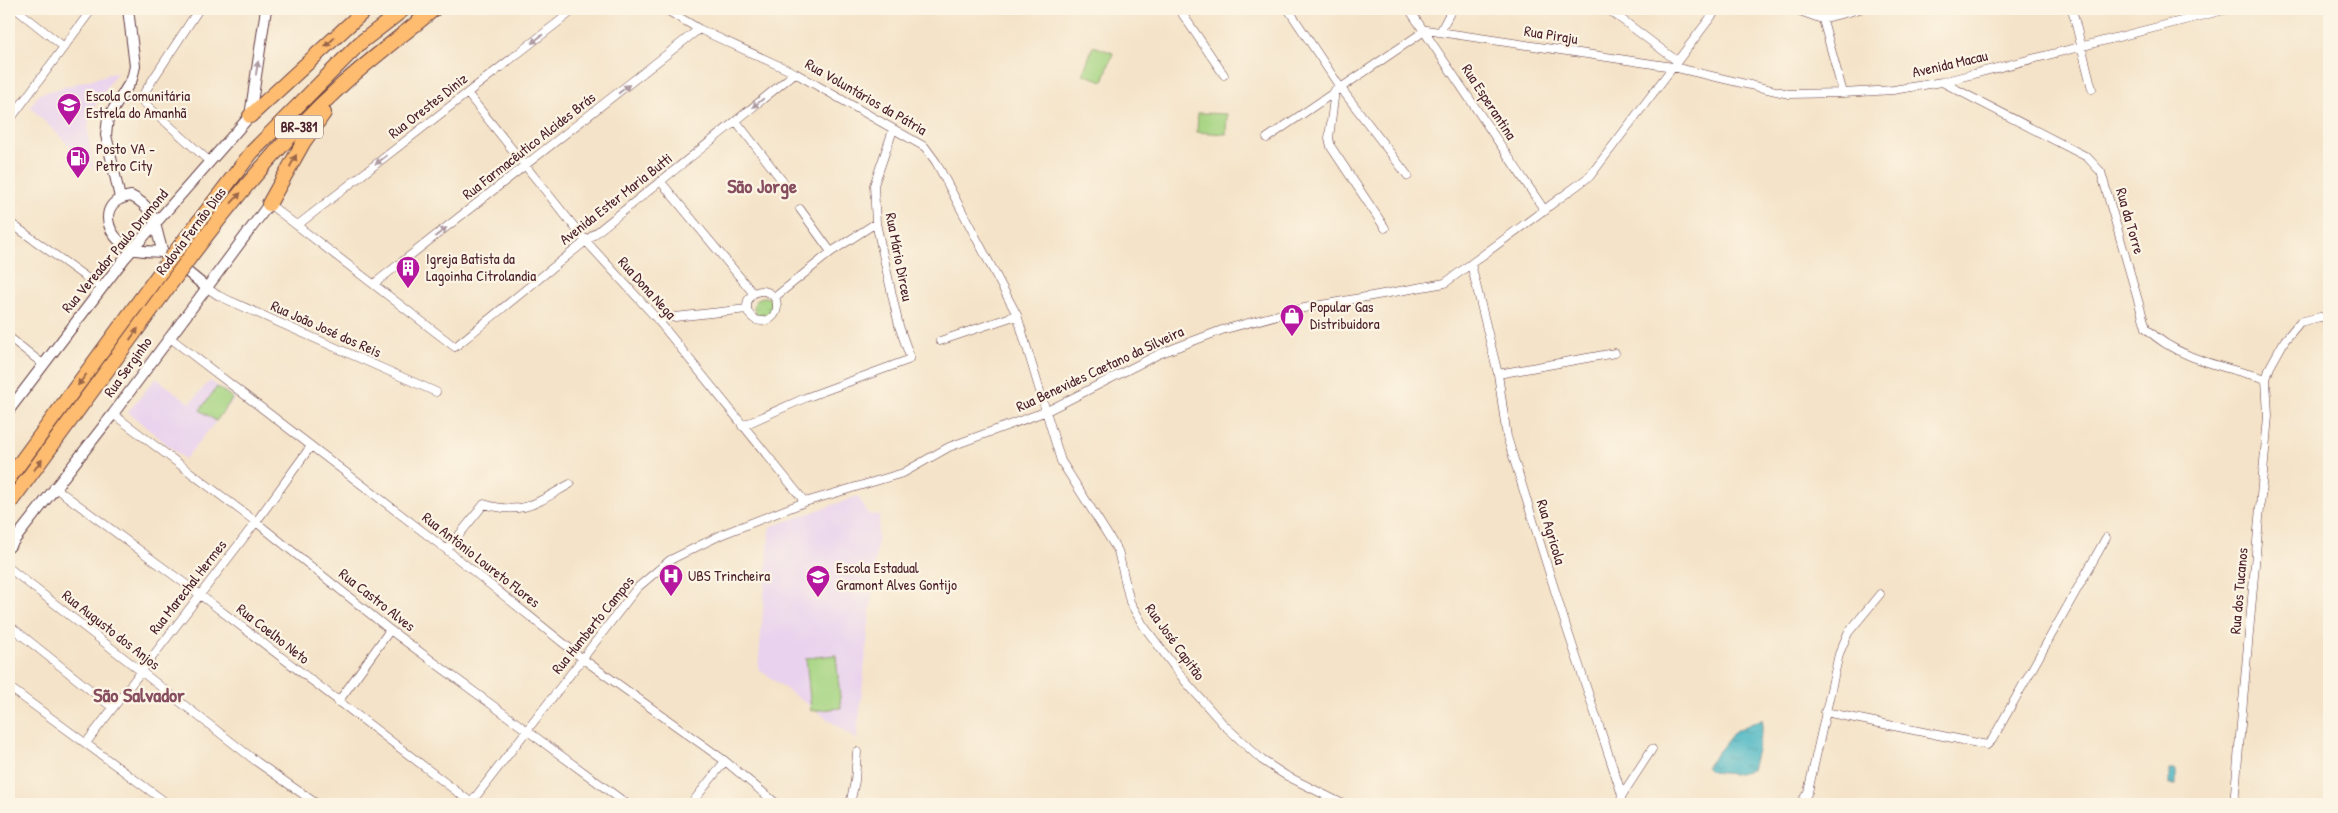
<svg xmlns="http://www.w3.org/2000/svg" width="2338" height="813" font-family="'Patrick Hand',sans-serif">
<defs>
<pattern id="grass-dots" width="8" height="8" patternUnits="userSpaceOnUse" patternTransform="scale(1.25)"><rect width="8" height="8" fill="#a6d482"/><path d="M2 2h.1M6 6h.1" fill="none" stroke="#90b670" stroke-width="1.8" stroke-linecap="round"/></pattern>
<pattern id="water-ripples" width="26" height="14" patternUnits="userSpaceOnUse" patternTransform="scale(1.25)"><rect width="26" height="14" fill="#48b6c3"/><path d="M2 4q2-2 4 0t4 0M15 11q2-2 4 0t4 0" fill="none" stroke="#3e939f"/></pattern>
</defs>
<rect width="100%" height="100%" fill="#fcf5e5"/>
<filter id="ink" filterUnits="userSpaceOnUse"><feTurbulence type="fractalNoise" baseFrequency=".02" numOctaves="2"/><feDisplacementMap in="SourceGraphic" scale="10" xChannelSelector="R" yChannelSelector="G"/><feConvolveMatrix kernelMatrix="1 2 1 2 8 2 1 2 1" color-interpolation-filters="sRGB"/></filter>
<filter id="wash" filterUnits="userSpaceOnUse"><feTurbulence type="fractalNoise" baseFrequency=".0096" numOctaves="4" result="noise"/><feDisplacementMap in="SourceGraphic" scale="20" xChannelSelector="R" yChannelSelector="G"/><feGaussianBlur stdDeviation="1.12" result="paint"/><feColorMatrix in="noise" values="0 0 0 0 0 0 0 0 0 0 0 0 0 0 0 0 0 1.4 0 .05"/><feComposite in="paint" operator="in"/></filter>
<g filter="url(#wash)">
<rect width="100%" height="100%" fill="#f4e3c8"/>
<path fill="#e9d2ee" d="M117,72l-28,43 -1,21 6,34 -64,-63 9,-13z
M156,378l34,25 20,-22 25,17 -50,61 -57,-47z
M858,496l10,18 12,1 -23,225 -99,-71 12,-142z"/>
<path fill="url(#grass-dots)" stroke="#787a56" d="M754 307a10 10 0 1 1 20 0a10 10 0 1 1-20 0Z"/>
<path fill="#a6d482" stroke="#787a56" d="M1093,46l20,7 -10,28 -20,-7z
M1198,113l29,1 -1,20 -29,-2z
M217,387l16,11 -17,23 -16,-11z
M836,655l5,53 -30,3 -5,-53z"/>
<path fill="url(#water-ripples)" stroke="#496a77" d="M1762,719l1,6 -11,45 -19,4 -22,-2 -5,-5 29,-36z
M2169,770h7v15h-7z"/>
</g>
<g filter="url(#ink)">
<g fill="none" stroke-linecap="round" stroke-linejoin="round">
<defs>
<path id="minor" d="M16,9l48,38
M199,9l-59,90 70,63
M665,9l34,20 96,44 130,74 11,15 81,153 44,146 57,90 12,51 13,23 42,56 38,43 39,36 23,15 58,29
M1179,9l45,66
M1288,9l52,78 68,89
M1409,9l136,202
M1608,9l69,52
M1794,9l28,10 38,-10
M1820,9l23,84
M2072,9l20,80
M1440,32l12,-23
M1942,82l145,75 14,15 45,156c30,31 80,39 120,51
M1335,90l-6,48 2,9 54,81
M467,93l118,147 72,79 148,183
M9,121l83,-112
M736,121l51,66
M1267,138l159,-108 247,37 116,27 54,-1 50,-3 49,-8 286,-73
M661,182l92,111
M269,204l186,143c113,-93 227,-182 340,-274
M800,209l31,43
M9,222l92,66
M299,224l276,-215
M1471,264l27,110 9,63 58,186 57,172 -2,9
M375,283l324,-254
M207,288l12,8 217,96
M747 306a15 15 0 1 1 30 0a15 15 0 1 1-30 0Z
M775,297l56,-45 45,-29
M657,319l90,-10
M9,337l35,28
M169,337l278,213 136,109 142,102 52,43
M940,341l77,-26
M1498,374l117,-21
M113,414l143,108 134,108 237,174
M742,426l63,-28 103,-38 2,-3 -11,-31 -23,-103 -2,-38 19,-55
M54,487l145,107 274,210
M447,550l37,-46c40,12 52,-1 86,-20
M9,568l248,194 60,42
M9,625l104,83
M9,687l159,117
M338,702l52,-72
M1825,712l162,33 5,-5 114,-202
M86,743l170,-221 55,-76
M1622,795l30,-46
M470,804l167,-216 33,-28 53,-26 82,-32 98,-29 46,-26 98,-36 112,-57 63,-24 82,-22 141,-25 145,-107 127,-167
M691,804l34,-43
M850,804l5,-23 2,-29
M1800,804l8,-12 31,-138 9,-21 32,-39
M2234,804l34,-388 -2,-37 4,-12 15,-27 15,-18 20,-5 9,1"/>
<path id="tertiary" d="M131,196c27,13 23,32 32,56 -9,-1 -22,0 -31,-3 -26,-10 -37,-48 -1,-53z
M120,198l-14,-63 2,-17 24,-39 3,-13 -7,-57
M179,265l28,23
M9,410l115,-151 126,-143 16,-107
M9,547l104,-133 156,-210"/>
<path id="motorway" d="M250,116l116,-107
M269,204l34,-61 21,-30
M173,255l79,-103 108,-109 44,-34
M185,264c47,-64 99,-126 158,-180 29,-26 61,-50 91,-75
M9,478l153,-208
M9,504l165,-225"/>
</defs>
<use href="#minor" stroke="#643c43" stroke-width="9"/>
<use href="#tertiary" stroke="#643c43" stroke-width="12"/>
<use href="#motorway" stroke="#643c43" stroke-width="16"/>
<use href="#minor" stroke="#fff" stroke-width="8"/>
<use href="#tertiary" stroke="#fff" stroke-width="10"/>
<use href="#motorway" stroke="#fdbc70" stroke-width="14"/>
<defs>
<path id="motorway-bridge" d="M162,270l11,-15
M174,279l11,-15"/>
</defs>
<use href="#motorway-bridge" stroke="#643c43" stroke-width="16" stroke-linecap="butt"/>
<use href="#motorway-bridge" stroke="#fdbc70" stroke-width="14"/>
</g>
<defs><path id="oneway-solid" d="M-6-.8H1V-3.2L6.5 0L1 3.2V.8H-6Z" transform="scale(1.25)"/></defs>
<g fill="#ae9aa0">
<use href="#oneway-solid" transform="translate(537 39) rotate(142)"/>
<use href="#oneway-solid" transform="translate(257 68) rotate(-81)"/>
<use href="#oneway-solid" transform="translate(624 89) rotate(-38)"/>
<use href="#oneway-solid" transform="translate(758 103) rotate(141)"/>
<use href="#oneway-solid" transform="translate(381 160) rotate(142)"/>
<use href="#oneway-solid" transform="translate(441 232) rotate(-38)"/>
</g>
<g fill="#9b664a">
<use href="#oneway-solid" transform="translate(330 42) rotate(137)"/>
<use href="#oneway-solid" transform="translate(293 161) rotate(-62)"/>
<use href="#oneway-solid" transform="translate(236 198) rotate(-48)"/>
<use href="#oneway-solid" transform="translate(134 334) rotate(-54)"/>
<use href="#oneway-solid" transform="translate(82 380) rotate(127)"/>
<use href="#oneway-solid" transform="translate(38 465) rotate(-53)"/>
</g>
</g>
<defs>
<symbol id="school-pin" viewBox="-11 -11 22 30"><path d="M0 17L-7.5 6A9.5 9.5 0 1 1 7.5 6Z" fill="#b5179e" stroke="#fcf5e5"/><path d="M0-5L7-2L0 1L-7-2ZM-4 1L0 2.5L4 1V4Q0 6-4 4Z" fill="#fff"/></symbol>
<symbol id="fuel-pin" viewBox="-11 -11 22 30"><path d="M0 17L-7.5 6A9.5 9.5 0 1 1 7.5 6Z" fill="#b5179e" stroke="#fcf5e5"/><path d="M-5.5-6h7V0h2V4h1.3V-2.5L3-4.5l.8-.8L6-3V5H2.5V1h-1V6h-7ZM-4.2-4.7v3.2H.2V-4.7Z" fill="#fff"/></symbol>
<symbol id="building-pin" viewBox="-11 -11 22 30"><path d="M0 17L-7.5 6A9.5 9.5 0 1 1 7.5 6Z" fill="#b5179e" stroke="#fcf5e5"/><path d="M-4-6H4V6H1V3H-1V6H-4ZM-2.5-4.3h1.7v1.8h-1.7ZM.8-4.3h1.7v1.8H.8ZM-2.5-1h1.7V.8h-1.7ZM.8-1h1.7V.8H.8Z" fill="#fff"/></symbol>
<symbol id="shop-pin" viewBox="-11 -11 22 30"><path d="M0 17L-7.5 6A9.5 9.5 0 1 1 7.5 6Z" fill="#b5179e" stroke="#fcf5e5"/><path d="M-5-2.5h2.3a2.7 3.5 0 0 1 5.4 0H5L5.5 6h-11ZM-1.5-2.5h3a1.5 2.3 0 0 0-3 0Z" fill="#fff"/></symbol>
<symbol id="hospital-pin" viewBox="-11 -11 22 30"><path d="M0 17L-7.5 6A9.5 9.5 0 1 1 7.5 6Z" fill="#b5179e" stroke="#fcf5e5"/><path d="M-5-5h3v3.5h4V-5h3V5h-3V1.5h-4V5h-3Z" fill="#fff"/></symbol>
</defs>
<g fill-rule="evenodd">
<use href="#school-pin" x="55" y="91" width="28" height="38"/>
<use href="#fuel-pin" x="64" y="144" width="28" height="38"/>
<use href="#building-pin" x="394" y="254" width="28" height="38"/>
<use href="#shop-pin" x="1278" y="302" width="28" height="38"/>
<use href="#hospital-pin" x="657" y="562" width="28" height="38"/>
<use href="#school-pin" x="804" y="563" width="28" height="38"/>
</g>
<g text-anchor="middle" stroke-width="4.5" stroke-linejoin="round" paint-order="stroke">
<rect fill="#fcf5e5" stroke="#7f5f63" stroke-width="1" x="275" y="115.5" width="48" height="23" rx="4"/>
<g font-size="14" font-weight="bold" fill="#4a1f2b">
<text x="299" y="132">BR-381</text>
</g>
<g font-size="15" fill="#4a1f2b" stroke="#fcf5e5">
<text transform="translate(1551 35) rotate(9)" y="5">Rua Piraju</text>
<text transform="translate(1950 64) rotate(-13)" y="5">Avenida Macau</text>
<text transform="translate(866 97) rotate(30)" y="5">Rua Voluntários da Pátria</text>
<text transform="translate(1489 102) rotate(57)" y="5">Rua Esperantina</text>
<text transform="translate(428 106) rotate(-38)" y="5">Rua Orestes Diniz</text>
<text transform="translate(529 146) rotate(-38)" y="5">Rua Farmacêutico Alcides Brás</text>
<text transform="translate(616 199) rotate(-38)" y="5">Avenida Ester Maria Butti</text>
<text transform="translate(2130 221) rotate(74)" y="5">Rua da Torre</text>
<text transform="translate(191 231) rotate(-53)" y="5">Rodovia Fernão Dias</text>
<text transform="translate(115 251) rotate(-50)" y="5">Rua Vereador Paulo Drumond</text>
<text transform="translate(899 257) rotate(79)" y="5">Rua Mário Dirceu</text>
<text transform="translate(647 288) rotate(48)" y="5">Rua Dona Nega</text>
<text transform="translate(326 329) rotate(24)" y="5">Rua João José dos Reis</text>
<text transform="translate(128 367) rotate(-54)" y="5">Rua Serginho</text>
<text transform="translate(1100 369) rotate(-25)" y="5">Rua Benevides Caetano da Silveira</text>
<text transform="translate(1551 532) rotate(73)" y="5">Rua Agricola</text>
<text transform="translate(481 560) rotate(38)" y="5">Rua Antônio Loureto Flores</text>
<text transform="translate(188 587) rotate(-52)" y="5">Rua Marechal Hermes</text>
<text transform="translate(2239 591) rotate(-85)" y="5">Rua dos Tucanos</text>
<text transform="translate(377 600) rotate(38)" y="5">Rua Castro Alves</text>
<text transform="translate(593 625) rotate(-51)" y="5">Rua Humberto Campos</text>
<text transform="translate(111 630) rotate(38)" y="5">Rua Augusto dos Anjos</text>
<text transform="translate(273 634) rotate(38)" y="5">Rua Coelho Neto</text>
<text transform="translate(1175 642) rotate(54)" y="5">Rua José Capitão</text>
</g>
<g font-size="15" fill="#4a1f2b" stroke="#fcf5e5" text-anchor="start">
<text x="86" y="101">Escola Comunitária<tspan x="86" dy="17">Estrela do Amanhã</tspan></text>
<text x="96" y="154">Posto VA -<tspan x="96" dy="17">Petro City</tspan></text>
<text x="426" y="264">Igreja Batista da<tspan x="426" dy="17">Lagoinha Citrolandia</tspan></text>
<text x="1310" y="312">Popular Gas<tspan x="1310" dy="17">Distribuidora</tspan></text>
<text x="836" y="573">Escola Estadual<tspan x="836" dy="17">Gramont Alves Gontijo</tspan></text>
<text x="688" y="581">UBS Trincheira</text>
</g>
<g font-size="20" font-weight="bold" fill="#874e60" stroke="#fcf5e5">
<text x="762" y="193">São Jorge</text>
<text x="139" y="702">São Salvador</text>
</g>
</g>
<rect width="2338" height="813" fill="none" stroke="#fcf5e5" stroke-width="30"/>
</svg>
